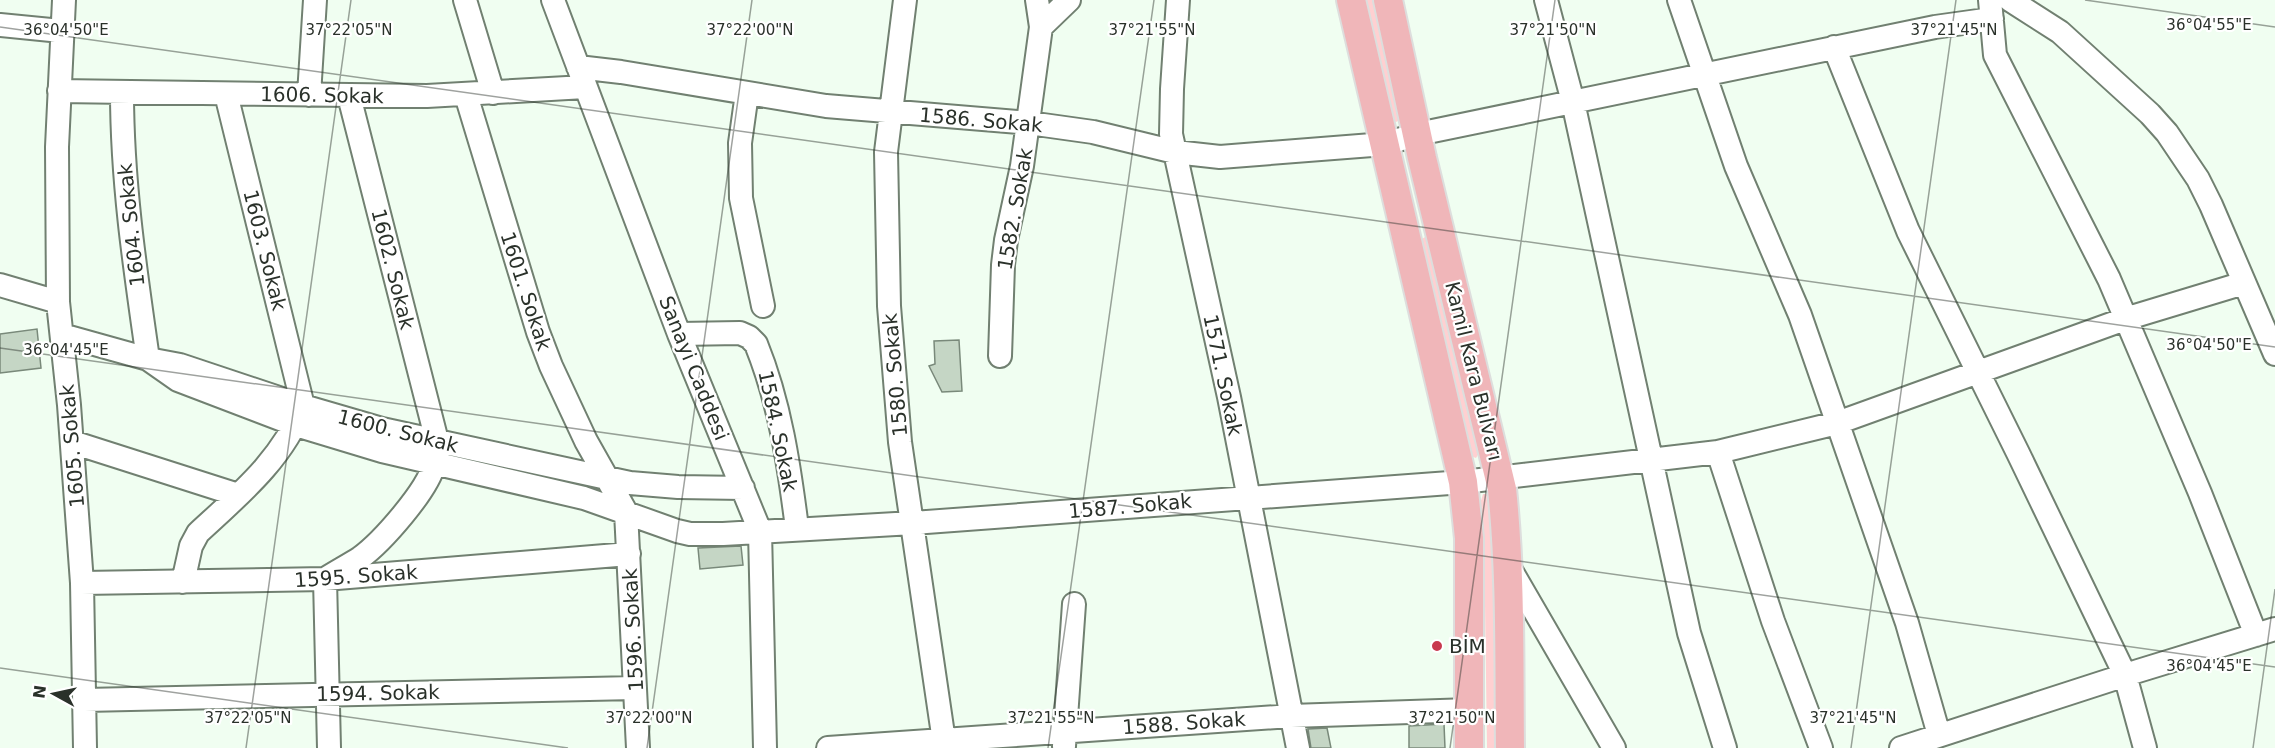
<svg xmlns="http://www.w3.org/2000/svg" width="2275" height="748" font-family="'DejaVu Sans',sans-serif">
<rect width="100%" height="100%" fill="#f0fef1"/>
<path fill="#ffd0d1" d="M1364,0h10l26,120 -4,2 -3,-2z
M1427,236l52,217 -3,5 -5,-2 -51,-216z
M1483,494h3l3,3 5,47 3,204h-10l-3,-214 -4,-30z"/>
<path fill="#c5d6c5" stroke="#79897a" stroke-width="1.5" d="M37,329l4,39 -41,5v-39z
M959,340l3,51 -20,1 -13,-26 6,-2 -1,-23z
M741,546l2,19 -43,4 -2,-21z
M1444,724l1,24h-36v-22z
M1327,728l4,20h-20l-3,-19z"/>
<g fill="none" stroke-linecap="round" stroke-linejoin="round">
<defs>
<path id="minor" d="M64,0l-7,147 1,155 11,103 13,178 3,165
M465,0l28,93
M553,0l126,334 81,197 5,217
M905,0l-19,152 3,154 11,136 45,306
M1037,0l4,27 28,-27
M1178,0l-6,89 -1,45 58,263 69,351
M1546,0l27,102 116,531 36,115
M1679,0l57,166 64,149 107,308 32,112
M1990,0l5,55 114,224 91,214 56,142
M2010,0l50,32 90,82 17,19 31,46 13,26 64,149
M0,25l61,6
M1834,47l74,184 110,222 107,222 20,73
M578,67l43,5 205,34 203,17 64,9 82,20 45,5 165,-13 33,-10 517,-107 57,-8
M59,91l368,5 158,-9
M122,92c0,90 13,177 26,267
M747,93l-7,50 1,55 22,108
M309,95l6,-95
M466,95l72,237 13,34 35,75 40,71 12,236
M0,285l58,17
M679,334l61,-1 9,4 7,7c24,59 33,121 41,184
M62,335l86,24 32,6 123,41 79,23 248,54 48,4 65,1
M1000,356l3,-91 3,-25 16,-74 19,-139
M148,359l30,21 118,45 86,26 202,47 93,33 13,3h33l190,-11 550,-41 255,-30 119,-29 288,-104 119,-36
M72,442l166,53
M1718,452l55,169 48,127
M1508,565l106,183
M183,582l8,-36 7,-13c41,-38 85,-74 105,-127l-77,-312
M82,583l243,-4 304,-25
M85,700l550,-12
M1064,746l10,-142
M329,748l-4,-169c11,-7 24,-14 35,-21 22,-16 68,-68 74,-94 2,-7 2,-15 3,-23l-88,-345
M828,748l463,-32 179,-6
M1901,748l237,-77 137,-42"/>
<path id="major" d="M1351,0l112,482 6,56v210
M1388,0l34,158 80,331c9,86 7,173 8,259"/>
</defs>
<use href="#minor" stroke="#718071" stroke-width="26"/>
<use href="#major" stroke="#dddedd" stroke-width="32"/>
<use href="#minor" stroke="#fff" stroke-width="22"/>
<use href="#major" stroke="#f0b6b9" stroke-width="28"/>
</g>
<path fill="none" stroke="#2a312a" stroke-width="1.5" stroke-opacity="0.45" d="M2085,0l190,27M0,27l2275,320M0,348l2275,319M0,668l568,80M246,748l105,-748M647,748l105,-748M1048,748l106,-748M1450,748l105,-748M1851,748l105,-748M2253,748l22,-159"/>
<circle fill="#c8384e" stroke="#fff" stroke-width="2" cx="1437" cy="646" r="6"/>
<g text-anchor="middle" stroke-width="4.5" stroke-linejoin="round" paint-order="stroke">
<g font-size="20" fill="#2a312a" stroke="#fff">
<text transform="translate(322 95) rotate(1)" y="7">1606. Sokak</text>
<text transform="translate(981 120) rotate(5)" y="7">1586. Sokak</text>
<text transform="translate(1015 209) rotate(-80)" y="7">1582. Sokak</text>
<text transform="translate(131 225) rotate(-96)" y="7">1604. Sokak</text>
<text transform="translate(265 250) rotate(76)" y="7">1603. Sokak</text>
<text transform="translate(393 269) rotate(76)" y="7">1602. Sokak</text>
<text transform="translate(526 291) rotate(72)" y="7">1601. Sokak</text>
<text transform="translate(694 368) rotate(68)" y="7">Sanayi Caddesi</text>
<text transform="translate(1474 371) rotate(76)" y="7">Kamil Kara Bulvarı</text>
<text transform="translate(895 375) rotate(-95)" y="7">1580. Sokak</text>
<text transform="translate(1223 375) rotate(78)" y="7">1571. Sokak</text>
<text transform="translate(398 431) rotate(14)" y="7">1600. Sokak</text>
<text transform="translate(778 431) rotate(78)" y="7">1584. Sokak</text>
<text transform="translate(72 446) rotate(-95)" y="7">1605. Sokak</text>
<text transform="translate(1130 506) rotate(-5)" y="7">1587. Sokak</text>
<text transform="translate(356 576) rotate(-4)" y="7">1595. Sokak</text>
<text transform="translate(633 630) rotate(-93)" y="7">1596. Sokak</text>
<text transform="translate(378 693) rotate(-1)" y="7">1594. Sokak</text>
<text transform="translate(1184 723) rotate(-4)" y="7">1588. Sokak</text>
</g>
<g font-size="20" fill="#2a312a" stroke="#fff" text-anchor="start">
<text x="1449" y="653">BİM</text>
</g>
</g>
<g font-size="15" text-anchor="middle" fill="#2a312a" stroke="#fff" stroke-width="4.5" stroke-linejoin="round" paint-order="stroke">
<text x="2209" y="30">36°04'55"E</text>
<text x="66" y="35">36°04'50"E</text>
<text x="349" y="35">37°22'05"N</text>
<text x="750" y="35">37°22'00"N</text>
<text x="1152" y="35">37°21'55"N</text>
<text x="1553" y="35">37°21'50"N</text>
<text x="1954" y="35">37°21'45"N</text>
<text x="2209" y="350">36°04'50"E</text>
<text x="66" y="355">36°04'45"E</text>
<text x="2209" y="671">36°04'45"E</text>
<text x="248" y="723">37°22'05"N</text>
<text x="649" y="723">37°22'00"N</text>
<text x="1051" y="723">37°21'55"N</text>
<text x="1452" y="723">37°21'50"N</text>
<text x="1853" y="723">37°21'45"N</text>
</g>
<g transform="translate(54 694) rotate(278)" stroke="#ffffff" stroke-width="4.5" paint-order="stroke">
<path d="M0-4.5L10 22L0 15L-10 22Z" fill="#2a312a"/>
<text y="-9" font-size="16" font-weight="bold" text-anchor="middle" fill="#2a312a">N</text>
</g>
</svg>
